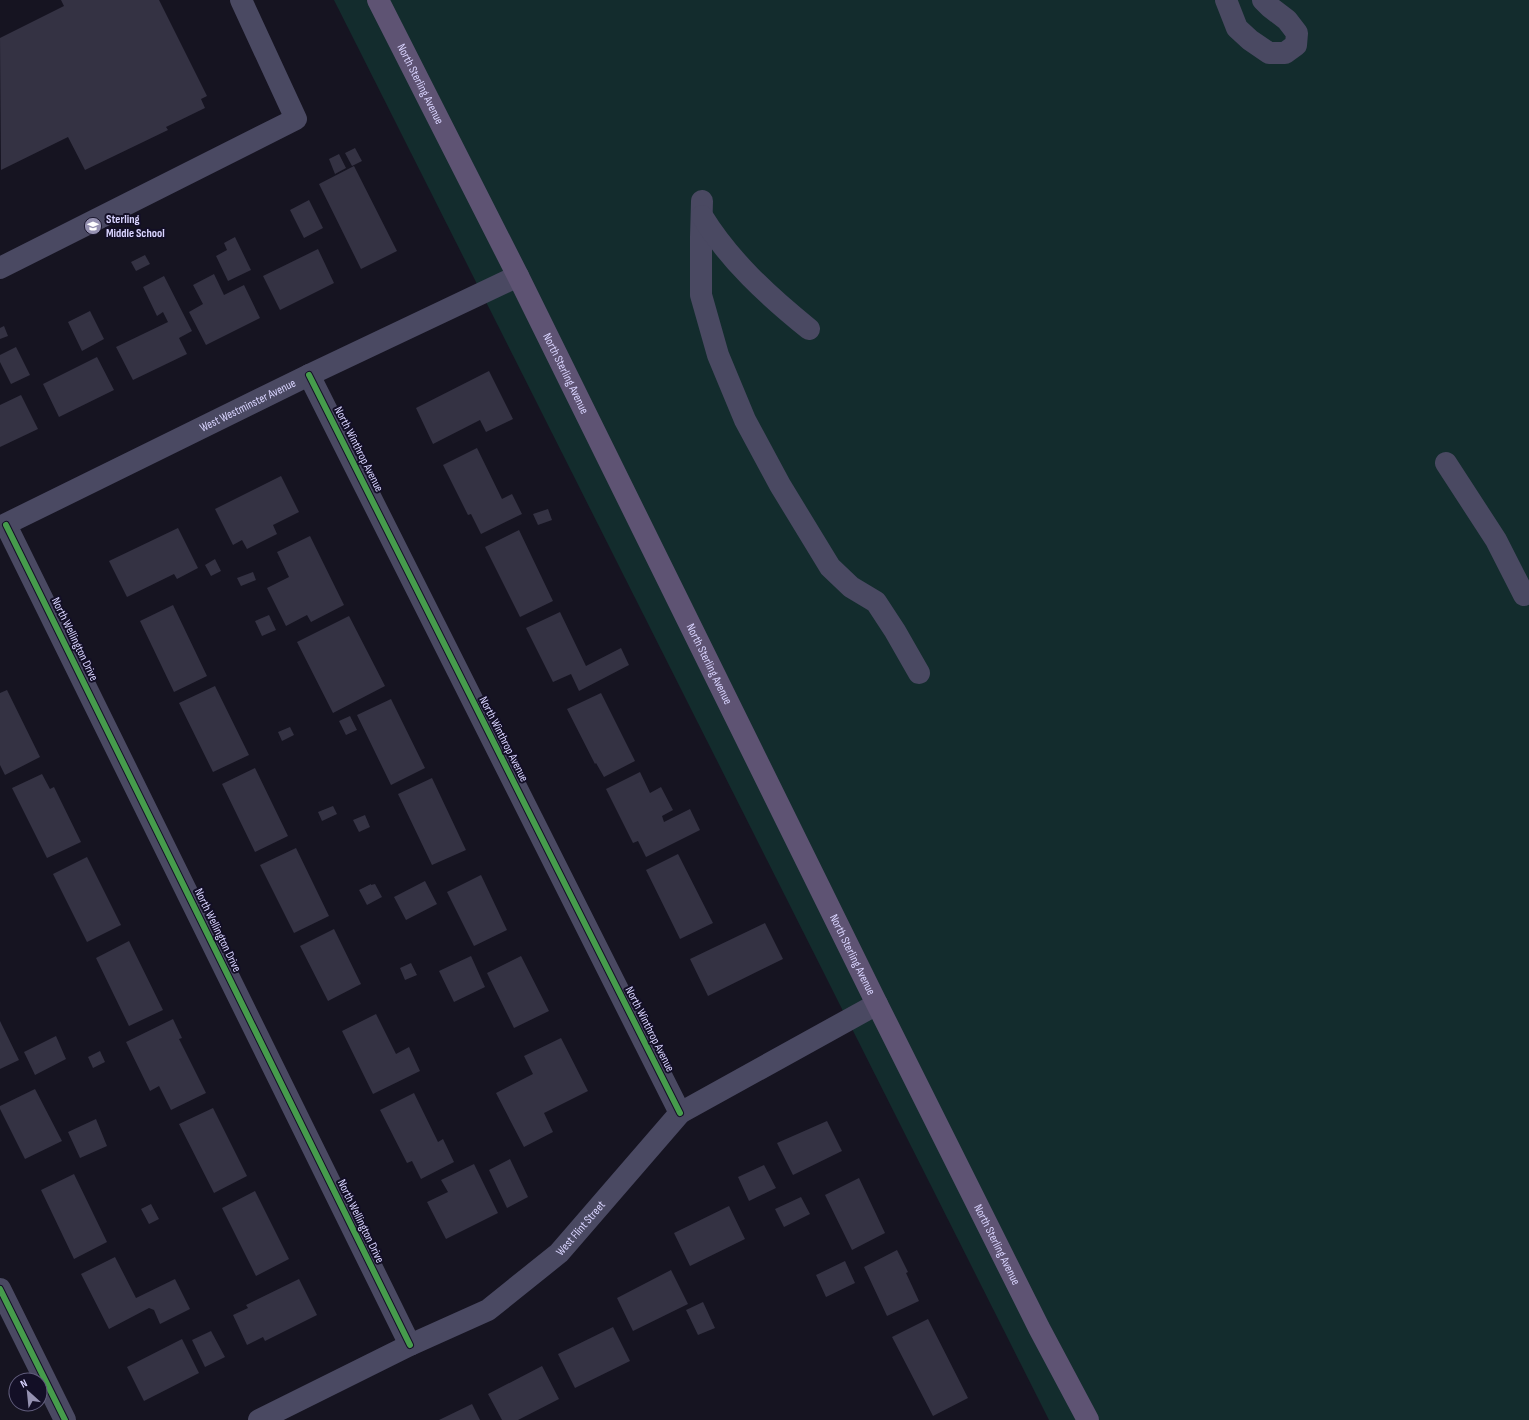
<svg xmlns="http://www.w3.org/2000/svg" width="1529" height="1420" font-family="'Sofia Sans Condensed',sans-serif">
<rect width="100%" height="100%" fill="#161421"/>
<path fill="#132c2d" d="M334,0h1195v1420h-480z"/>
<path fill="#343243" d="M61,0h98l48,96 -6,3 4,9 -39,19 2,3 -83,40 -17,-33 -67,33 -1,-132 64,-32z
M355,148l7,13 -10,5 -7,-13z
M339,154l7,14 -11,6 -6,-15z
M354,166l43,85 -36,18 -42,-85z
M309,200l14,28 -19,10 -14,-28z
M235,237l16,33 -23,11 -12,-25 11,-6 -3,-7z
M318,249l16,34 -54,27 -17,-34z
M145,255l5,9 -14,7 -5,-9z
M214,274l10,21 20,-10 16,33 -54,27 -17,-33 14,-8 -10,-19z
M164,276l28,55 -13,7 8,16 -54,26 -17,-33 52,-25 -5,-10 -6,4 -14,-29z
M90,311l14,28 -22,12 -14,-29z
M4,326l4,10 -8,3v-11z
M16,347l14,28 -19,9 -11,-22v-7z
M97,357l17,33 -55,27 -16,-33z
M489,371l24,48 -27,13 -6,-12 -47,24 -17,-36z
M21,395l17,34 -38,18v-42z
M477,448l25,51 10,-5 10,20 -41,20 -10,-20 -3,1 -25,-50z
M281,476l18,36 -26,13 4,9 -30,15 -5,-9 -9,5 -18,-36z
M548,509l4,11 -14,5 -5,-11z
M178,528l20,40 -21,11 -3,-5 -47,23 -18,-36z
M519,530l34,71 -33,16 -35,-70z
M310,536l34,69 -33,17 -4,-7 -21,11 -19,-38 22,-11 -12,-25z
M215,559l6,12 -10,5 -6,-11z
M253,572l3,8 -15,6 -4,-8z
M173,605l34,71 -33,16 -34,-71z
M560,612l26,54 35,-18 8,17 -50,26 -8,-17 -18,8 -27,-54z
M269,615l7,15 -14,6 -7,-15z
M349,616l36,70 -52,27 -36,-71z
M215,686l34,69 -36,17 -34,-69z
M7,690l33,67 -35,18 -5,-10v-72z
M601,693l34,68 -31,16 -8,-14 -1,1 -28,-55z
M391,699l34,69 -34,17 -34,-70z
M350,716l7,14 -11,5 -7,-14z
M290,727l4,8 -12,6 -4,-9z
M255,768l33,68 -33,16 -33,-68z
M640,772l10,21 11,-6 12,23 -11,6 2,6 26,-13 10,21 -54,27 -8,-16 -5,2 -27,-54z
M42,774l8,15 4,-2 27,55 -34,16 -35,-70z
M432,778l34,72 -34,15 -34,-71z
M333,806l4,8 -15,7 -4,-9z
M365,815l5,12 -11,5 -6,-12z
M296,848l33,68 -35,17 -34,-68z
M678,854l35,69 -33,16 -34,-69z
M87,857l34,68 -34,17 -34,-68z
M481,875l26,55 -33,16 -27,-54z
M425,881l12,23 -31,16 -12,-23z
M371,884v1l4,-1 7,13 -15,8 -8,-15z
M765,923l18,36 -75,37 -18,-37z
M334,929l27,55 -33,17 -28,-55z
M129,941l34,69 -34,16 -33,-68z
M471,956l14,31 -31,15 -15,-31z
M521,956l28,55 -35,17 -27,-55z
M411,963l6,12 -12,5 -5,-12z
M376,1014l20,40 13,-7 11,24 -47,23 -31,-63z
M173,1019l9,19 -3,1 27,54 -35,17 -12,-24 -9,5 -24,-49z
M0,1021l19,39 -19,9z
M56,1036l10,23 -31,16 -11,-23z
M561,1038l27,53 -44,22 9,19 -29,15 -28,-54 37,-19 -9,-18z
M100,1051l5,11 -12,6 -5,-11z
M35,1089l27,52 -37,18 -25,-50v-3z
M414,1093l24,49 5,-3 11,23 -33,17 -9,-18 -5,2 -27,-53z
M213,1108l34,68 -33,17 -35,-69z
M96,1119l11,27 -27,12 -12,-26z
M827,1121l15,30 -49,24 -16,-32z
M510,1159l18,38 -21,11 -18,-38z
M474,1164l24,49 -52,26 -19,-37 21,-10 -7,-12z
M764,1165l12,23 -27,13 -11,-24z
M74,1174l33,68 -33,17 -33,-69z
M859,1178l26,55 -33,17 -27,-55z
M255,1191l34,68 -33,17 -34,-68z
M801,1197l9,17 -26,13 -9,-18z
M151,1204l8,15 -10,5 -8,-15z
M729,1206l16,33 -55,27 -16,-33z
M897,1250l11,22 -2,1 13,28 -32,15 -23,-49z
M115,1257l21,41 39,-19 15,30 -30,15 -6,-14 -5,-2 -40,21 -28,-55z
M845,1261l10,22 -29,14 -10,-22z
M671,1270l17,34 -55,27 -16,-33z
M299,1279l18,36 -52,26 -2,-4 -16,8 -14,-30 15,-7 -2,-3z
M703,1302l12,26 -17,7 -12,-25z
M928,1319l40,79 -35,18 -41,-79z
M613,1327l17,34 -55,27 -17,-34z
M211,1331l14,26 -20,10 -13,-27z
M182,1339l17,34 -55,28 -17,-34z
M542,1366l17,33 -41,21h-16l-14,-26z
M472,1404l8,16h-41z"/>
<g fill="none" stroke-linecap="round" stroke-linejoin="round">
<g stroke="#4a4962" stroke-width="22">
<path d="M1226,0l11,28 13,12 19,13h16l11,-8 1,-12 -10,-13 -17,-13 -7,-7"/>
<path d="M702,201l-1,36v58l17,60 27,65 35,65 50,82 21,20 25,15 19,29 24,42"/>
<path d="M702,216c27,44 66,80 107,113"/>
<path d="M0,268l296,-149 -55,-119"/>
<path d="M309,375l371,738"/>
<path d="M1446,463l50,77 28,55"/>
<path d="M6,525l404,820"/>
<path id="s1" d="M0,527l309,-152 209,-99"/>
<path d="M0,1289l65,131"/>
<path id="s2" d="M259,1420l151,-75 78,-35 71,-57 121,-140 197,-109"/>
</g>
<path stroke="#5e5373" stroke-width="22" id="s3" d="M378,0l140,276 359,728 162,324 49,92"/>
<defs>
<path id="cycleway" d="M309,375l371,738
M6,525l404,820
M0,1289l65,131"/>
</defs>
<use href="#cycleway" stroke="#130f26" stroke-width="8"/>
<use href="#cycleway" stroke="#469c4c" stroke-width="6"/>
</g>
<defs>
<symbol id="school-disc" viewBox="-11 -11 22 22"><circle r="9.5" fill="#9591b1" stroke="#130f26"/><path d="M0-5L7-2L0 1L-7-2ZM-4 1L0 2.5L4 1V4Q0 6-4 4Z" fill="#fff"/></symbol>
</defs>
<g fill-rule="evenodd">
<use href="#school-disc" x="83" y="216" width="20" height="20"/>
</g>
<g text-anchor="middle" stroke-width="4" stroke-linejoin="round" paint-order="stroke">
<g font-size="12" fill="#d9d4ff" stroke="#130f26">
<text dy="4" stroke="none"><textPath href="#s3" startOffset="94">North Sterling Avenue</textPath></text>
<text dy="4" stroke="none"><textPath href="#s3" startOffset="418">North Sterling Avenue</textPath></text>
<text dy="4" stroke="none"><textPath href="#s1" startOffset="276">West Westminster Avenue</textPath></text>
<text transform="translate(359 449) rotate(63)" y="4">North Winthrop Avenue</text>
<text transform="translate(75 639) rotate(64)" y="4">North Wellington Drive</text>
<text dy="4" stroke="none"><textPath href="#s3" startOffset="742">North Sterling Avenue</textPath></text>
<text transform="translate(504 739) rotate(63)" y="4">North Winthrop Avenue</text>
<text transform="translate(218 930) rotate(64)" y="4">North Wellington Drive</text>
<text dy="4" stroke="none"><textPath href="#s3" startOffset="1066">North Sterling Avenue</textPath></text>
<text transform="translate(650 1029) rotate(63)" y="4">North Winthrop Avenue</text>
<text transform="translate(361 1221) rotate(64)" y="4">North Wellington Drive</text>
<text dy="4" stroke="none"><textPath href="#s2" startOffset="378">West Flint Street</textPath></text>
<text dy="4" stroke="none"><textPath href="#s3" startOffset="1390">North Sterling Avenue</textPath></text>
</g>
<g font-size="12" font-weight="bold" fill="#d9d4ff" stroke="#130f26" text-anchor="start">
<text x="106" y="223">Sterling<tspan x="106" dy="14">Middle School</tspan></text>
</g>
</g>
<g transform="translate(28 1392) rotate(333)"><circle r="19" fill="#130f26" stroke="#625e7d"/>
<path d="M0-3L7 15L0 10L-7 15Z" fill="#9591b1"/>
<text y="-6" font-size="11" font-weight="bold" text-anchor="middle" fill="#d9d4ff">N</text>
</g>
</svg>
